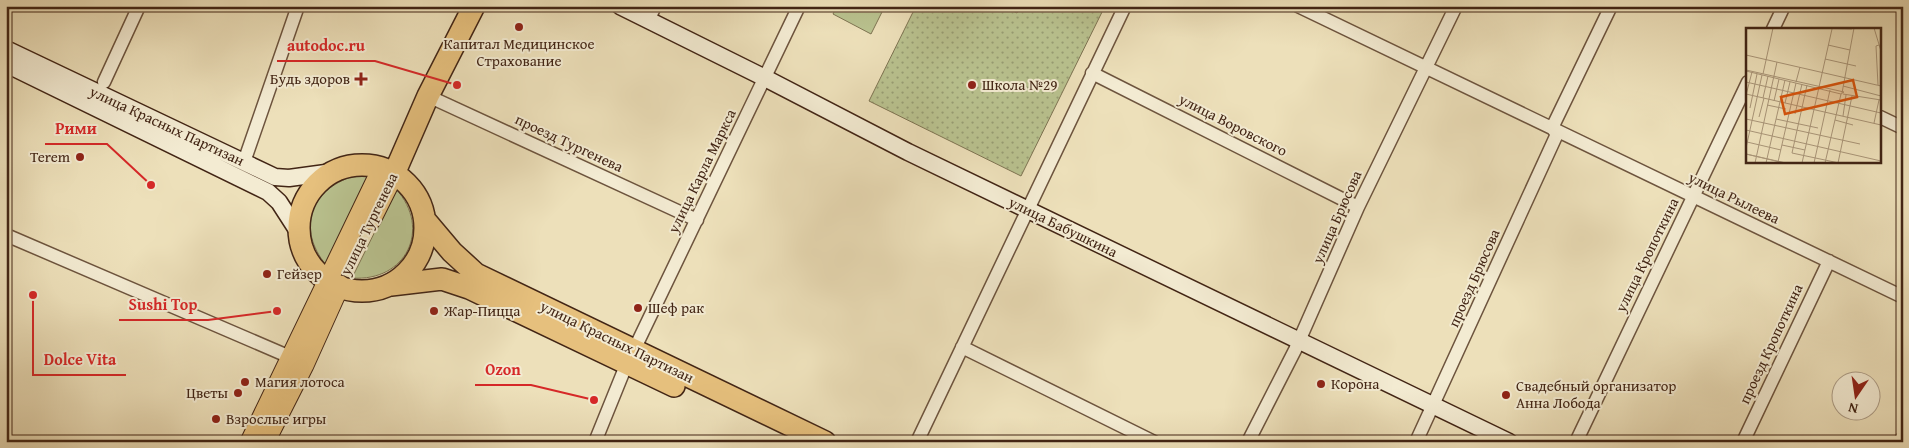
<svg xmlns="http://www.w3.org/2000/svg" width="1909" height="448" font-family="'Gentium Book Plus',serif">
<defs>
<pattern id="park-dots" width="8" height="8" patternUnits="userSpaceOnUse" patternTransform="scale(1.25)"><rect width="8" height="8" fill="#b9c28f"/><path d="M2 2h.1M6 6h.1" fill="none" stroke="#989d74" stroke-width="1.8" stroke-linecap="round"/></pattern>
</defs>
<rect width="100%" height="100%" fill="#ede0ba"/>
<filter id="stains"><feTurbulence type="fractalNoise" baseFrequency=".004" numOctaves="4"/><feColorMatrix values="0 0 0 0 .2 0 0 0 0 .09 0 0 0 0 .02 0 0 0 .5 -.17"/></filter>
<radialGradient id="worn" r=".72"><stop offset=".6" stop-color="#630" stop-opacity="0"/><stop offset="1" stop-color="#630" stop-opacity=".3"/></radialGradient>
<path fill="#b9c28f" stroke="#7e7452" d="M837,6h48l-14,28 -38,-20z
M354,176h14l-42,89c-29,-36 -17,-75 28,-89z
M396,189c36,40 10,93 -44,89z"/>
<path fill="url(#park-dots)" stroke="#7e7452" d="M916,6h23l3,2 1,-2h60l14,7 4,-7h84l-84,170 -152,-75z"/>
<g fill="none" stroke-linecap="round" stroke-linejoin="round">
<defs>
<path id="street" d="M1298,6l605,291
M648,21l7,-15
M1773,29l11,-23
M1092,73l266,134
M104,82l35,-76
M428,96l269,124
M1880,117l23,11
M244,162l54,-156
M6,235l284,122
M962,347l192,95
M634,350l165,-344
M595,442l32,-79
M917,442l208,-436
M1248,442l47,-92 63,-143 98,-201
M1416,442l141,-308 -5,-6 59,-122
M1576,442l172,-360
M1743,442l86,-181
M1900,442l3,-5"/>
<path id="secondary" d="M620,6l145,72 143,74 601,290
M6,49l269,128 14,1 44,-6
M6,64l262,128 11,10 20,31"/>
<path id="primary" d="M371,220l23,-46
M250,442l132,-274
M265,442l39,-77 36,-80"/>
<path id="highway" d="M299 228a63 63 0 1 1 126 0a63 63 0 1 1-126 0Z
M394,174l34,-78 46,-90
M425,220l27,32 24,22 349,168
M391,285l51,-6 27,9 205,98"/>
</defs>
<use href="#street" stroke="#6d543e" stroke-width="15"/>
<use href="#secondary" stroke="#422515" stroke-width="19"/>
<use href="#primary" stroke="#422515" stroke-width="21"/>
<use href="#highway" stroke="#422515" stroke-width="24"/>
<use href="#street" stroke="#f3ebd2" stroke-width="12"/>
<use href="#secondary" stroke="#f3ebd2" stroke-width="16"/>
<use href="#primary" stroke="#e6c07d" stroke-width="19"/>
<use href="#highway" stroke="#e6c07d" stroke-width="21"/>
</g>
<g fill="#8f2418" stroke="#f3ebd2" stroke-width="2">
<circle cx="519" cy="27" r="5"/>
<path d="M358.5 71.5h5v5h5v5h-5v5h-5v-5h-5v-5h5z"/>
<circle cx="972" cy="85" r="5"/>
<circle cx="80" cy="157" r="5"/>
<circle cx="267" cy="274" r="5"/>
<circle cx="638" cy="308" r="5"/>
<circle cx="434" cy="311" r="5"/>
<circle cx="245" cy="382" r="5"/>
<circle cx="1321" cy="384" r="5"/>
<circle cx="238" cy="393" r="5"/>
<circle cx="1506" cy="395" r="5"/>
<circle cx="216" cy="419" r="5"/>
</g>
<g text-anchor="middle" stroke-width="4" stroke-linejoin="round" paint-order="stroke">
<g font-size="15" fill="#422515" stroke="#f3ebd2" text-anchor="start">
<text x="519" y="49" text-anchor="middle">Капитал Медицинское<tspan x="519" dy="17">Страхование</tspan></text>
<text x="350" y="84" text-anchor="end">Будь здоров</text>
<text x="982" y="90">Школа №29</text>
<text x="70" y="162" text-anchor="end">Terem</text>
<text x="277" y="279">Гейзер</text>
<text x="648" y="313">Шеф рак</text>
<text x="444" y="316">Жар-Пицца</text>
<text x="255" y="387">Магия лотоса</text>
<text x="1331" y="389">Корона</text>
<text x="1516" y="391">Свадебный организатор<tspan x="1516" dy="17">Анна Лобода</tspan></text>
<text x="228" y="398" text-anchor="end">Цветы</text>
<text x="226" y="424">Взрослые игры</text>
</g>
<g font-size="15" fill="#422515" stroke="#f3ebd2">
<text transform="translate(1233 125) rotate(27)" y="5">улица Воровского</text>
<text transform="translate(167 126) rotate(25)" y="5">улица Красных Партизан</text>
<text transform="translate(569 143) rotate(25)" y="5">проезд Тургенева</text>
<text transform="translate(702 171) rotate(-64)" y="5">улица Карла Маркса</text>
<text transform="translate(1734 198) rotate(26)" y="5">улица Рылеева</text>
<text transform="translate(1337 217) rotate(-66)" y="5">улица Брюсова</text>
<text transform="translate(369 224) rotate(-64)" y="5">улица Тургенева</text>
<text transform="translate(1063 227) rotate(26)" y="5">улица Бабушкина</text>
<text transform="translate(1647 255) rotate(-64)" y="5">улица Кропоткина</text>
<text transform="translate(1474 278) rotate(-66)" y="5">проезд Брюсова</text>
<text transform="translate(617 342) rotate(26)" y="5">улица Красных Партизан</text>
<text transform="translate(1771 344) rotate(-65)" y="5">проезд Кропоткина</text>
</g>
</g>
<g transform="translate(1746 28)">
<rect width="135" height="135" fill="#ede0ba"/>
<path fill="none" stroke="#a99578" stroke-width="1" d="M65,0l41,1M128,0l7,23M82,17l22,5M0,27l135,31M79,31l31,7M0,42l98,22 -3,2 -95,-23M17,46l10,-46M0,54l135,31M50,54l4,-15M61,57l-15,68 47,10M132,57l-2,-39 3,-1M97,58l38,10M96,65l12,-65M0,66l135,31M97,66l38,6M0,67l6,-23M17,70l5,-22M28,73l5,-22M39,75l5,-21M21,77l19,4M4,80l7,-34M49,86l7,-30M97,88l3,-21M13,89l5,-19M0,91l114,25M30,91l42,9M89,92l18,5M128,95l5,-23M0,102l135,31M1,114l34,8M36,117l23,5M0,120l16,-73M0,126l40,9M0,126l38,9M32,134l18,-79M9,135l22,-101M20,135l19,-83M56,135l30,-134M68,135l16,-73M79,135l16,-69M92,135l14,-67"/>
<path fill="#d7540d" fill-opacity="0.15" stroke="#d7540d" stroke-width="2.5" d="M107,52l4,17 -72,17 -4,-17z"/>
<rect width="135" height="135" fill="none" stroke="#422515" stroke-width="2.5"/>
</g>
<path fill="none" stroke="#d62828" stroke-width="2" d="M457 85L375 61H277M151 185L107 144H45M277 311L208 320H119M33 295L33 375H126M594 400L531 385H475"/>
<g fill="#d62828" stroke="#f3ebd2" stroke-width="2">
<circle cx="457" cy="85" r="5"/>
<circle cx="151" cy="185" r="5"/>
<circle cx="277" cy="311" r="5"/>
<circle cx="33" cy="295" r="5"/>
<circle cx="594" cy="400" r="5"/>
</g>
<g font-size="16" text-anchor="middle" font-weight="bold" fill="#d62828" stroke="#f3ebd2" stroke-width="4" stroke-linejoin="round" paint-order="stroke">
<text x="326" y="51">autodoc.ru</text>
<text x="76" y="134">Рими</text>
<text x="163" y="310">Sushi Top</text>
<text x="80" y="365">Dolce Vita</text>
<text x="503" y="375">Ozon</text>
</g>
<rect width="1909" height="448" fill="none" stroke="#ede0ba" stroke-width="25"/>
<rect x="8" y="8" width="1894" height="433" fill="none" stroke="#422515" stroke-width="2.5"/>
<rect x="12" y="12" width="1884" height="423" fill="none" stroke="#422515"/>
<g transform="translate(1856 396) rotate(193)"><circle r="24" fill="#f3ebd2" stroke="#ac9c86"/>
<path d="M0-4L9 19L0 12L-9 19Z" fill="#8f2418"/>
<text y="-8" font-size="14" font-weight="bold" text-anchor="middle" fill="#422515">N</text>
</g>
<rect width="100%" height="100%" filter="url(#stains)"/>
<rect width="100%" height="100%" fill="url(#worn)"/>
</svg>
